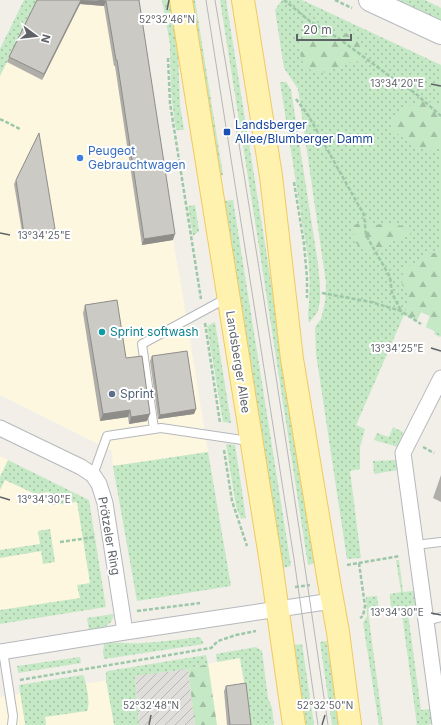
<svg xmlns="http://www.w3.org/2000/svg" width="441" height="725" font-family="Inter,sans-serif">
<defs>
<pattern id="industrial-furrows" width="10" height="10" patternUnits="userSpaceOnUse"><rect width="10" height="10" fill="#e0deda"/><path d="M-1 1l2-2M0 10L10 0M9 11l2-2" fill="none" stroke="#b9b8b5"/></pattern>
<pattern id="grass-dots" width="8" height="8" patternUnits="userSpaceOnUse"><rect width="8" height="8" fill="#c5e8c5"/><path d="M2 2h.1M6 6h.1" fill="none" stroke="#a3c0a4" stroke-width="1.8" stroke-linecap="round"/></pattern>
<pattern id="forest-firs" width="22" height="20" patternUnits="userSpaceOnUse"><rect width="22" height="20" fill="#c5e8c5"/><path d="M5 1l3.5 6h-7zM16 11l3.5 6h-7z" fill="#a3c0a4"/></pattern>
</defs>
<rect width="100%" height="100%" fill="#f1efe8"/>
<path fill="#fef7e0" d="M26,0h110l37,240 10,57 25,155 -95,14 -1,-15 -112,-56v-342z
M0,456l89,44 17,107 -106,17z
M239,658l6,29 4,38h-32l-9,-61z
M135,676l4,49h-139v-28z"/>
<path fill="url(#industrial-furrows)" d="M188,669l7,56h-56l-4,-49z"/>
<path fill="url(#grass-dots)" d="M24,0h14l-38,76v-27z
M162,0h9l7,53 2,51 4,26h-8l-5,-37 -1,-49z
M191,0h4l28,175 -4,1z
M220,0h6l90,563 -8,2 -51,-331z
M282,0h20l139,65v271l-1,1 -6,-3 1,-3 -9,-4 4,-11 -9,-4 -4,8 -13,-5 -48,110 9,4 -5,18v22l-10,2 11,87 -14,1 -31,-205 -1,-27 6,-8 4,-17 1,-19 -28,-194 -14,-21 -9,-58z
M398,0h27l16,8v13z
M280,82h6l5,8 27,174c1,14 5,36 -1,49 -2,3 -6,7 -8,10 -2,-7 0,-15 0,-22 1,-15 1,-28 -1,-43z
M233,200l58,366 -9,2 -38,-247 -21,-120z
M195,205l4,26 -6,5 -5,-30z
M215,322l16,101 -8,-1 -16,-96z
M393,427l10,5 -5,15 -24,-7 3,-7 12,4z
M226,444l9,1 11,73 -5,1 -5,-13z
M208,452l23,134 -94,15 -24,-135z
M8,460l81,40 17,107 -106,17v-14l80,-12 -3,-13 13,-2 -13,-81 -25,3 -3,-13 -14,2 -30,-14 -5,10v-13z
M396,460l2,10 -24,4 -1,-13z
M50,529l5,33 -12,2 -2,-13 -41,7v-8l40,-6 -2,-13z
M396,560h3l4,32 11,-1 2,14 -9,1 14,104 9,-1 2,14 -4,2h-11l-16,-118 -10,1 -1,-14 11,-2z
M377,596l2,14 -11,2 15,113h-4l-16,-102 4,-7 -1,-19z
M114,614c-3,14 -13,14 -25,16l-2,-12z
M200,637l4,7 -100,15 -1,-7 1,-8c11,-3 25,0 37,-1 20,-1 39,-4 59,-6z
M327,641l12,84h-7l-12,-83z
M302,644l12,81h-8l-12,-80z
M256,647l6,4 6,47 4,10 2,17h-25l-4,-38 -5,-29 -23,4 -1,-8z
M206,655l2,9 -20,5 -53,7 4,49h-25l-8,-45v-8l2,-1z
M80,657l1,6 -63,10 -1,-7z
M82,675l2,1c2,9 7,27 3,35l-42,6 1,8h-21v-1l-6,-39z"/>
<path fill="url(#forest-firs)" d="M333,33l21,1 8,11 3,14 -4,4 -6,-1 -11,1 -15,9 -13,1 -12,-7 -4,-12 1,-8 9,-11 8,1z
M419,101l16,2 6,7v32l-3,4 -8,5 -16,-5 -23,-17 -1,-9 8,-5 5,-6z
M362,221l12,4 17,-2 14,4 7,1 -2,7 -12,4 -22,12 -13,-1 -9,-9 -1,-15z
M441,252v76l-6,3 -9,-4 4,-11 -9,-4 -4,8 -13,-5 3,-10 1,-14 -6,-6 1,-15 11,-7 12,-9z
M208,664l9,61h-22l-7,-56z"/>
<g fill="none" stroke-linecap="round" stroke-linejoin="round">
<defs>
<path id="service" d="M154,429l-12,-85 85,-46
M93,475l14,-39 54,-8 88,13
M415,545l26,-3
M426,621l15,-4
M3,651l10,65 -1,9"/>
<path id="minor" d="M0,428l81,39 12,8 6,9 6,19 20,129
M0,652l125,-20 207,-31
M440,725l-14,-104 -23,-168 38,-75"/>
<path id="secondary" d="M370,0l71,33"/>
<path id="primary" d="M181,0l90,563 23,162
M243,0l28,176 21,183 37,223 9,50 12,93"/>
</defs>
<use href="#service" stroke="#b5b8bc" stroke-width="10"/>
<use href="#minor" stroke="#b5b8bc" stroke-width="17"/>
<use href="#secondary" stroke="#b6babf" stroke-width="24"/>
<use href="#primary" stroke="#f2c960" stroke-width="24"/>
<path stroke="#9cc7a9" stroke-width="2.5" stroke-dasharray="4 2" stroke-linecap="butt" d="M284,0l27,22 27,16 53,39 24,16 26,23
M335,0l17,8
M168,58l2,45 31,196
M296,99l12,16 56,100 2,20 24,42 2,16 9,18
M0,119l20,10
M294,182l10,62 3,34v20
M322,293l49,9 30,9 20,13
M205,323l15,100
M423,447l11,6
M224,450l8,51 15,45
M60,542l35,-5
M359,563l6,43 -2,10 -3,2
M347,565l53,-9
M295,587l15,-2
M137,611l63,-8
M20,680l191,-32 7,-7 18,-6 20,-4"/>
<use href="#service" stroke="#fff" stroke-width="8"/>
<use href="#minor" stroke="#fff" stroke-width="15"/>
<use href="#secondary" stroke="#fff" stroke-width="22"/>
<use href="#primary" stroke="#fff2af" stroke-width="22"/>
<path stroke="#b6b7b8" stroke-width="1" d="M206,0l88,559 24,166
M215,0c41,241 78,483 113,725"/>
</g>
<path fill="#afaea9" d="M37,0h102l34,240 -31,5 -27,-179h-1l-10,-60 -24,-2 -38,76 -35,-18 2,-5z
M16,180l39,49 -2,4 -30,5 -9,-54z
M85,305l41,53 21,63 -18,3 -1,-7 -28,4 -17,-108z
M152,356l44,53 -2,5 -36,5 -8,-58z
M441,475v27l-8,-4z
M226,686l25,39h-24l-3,-34z"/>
<path fill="#8f8d8a" d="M81,0l25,1 -2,5 -24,-2 -38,76 2,-6z
M55,229l-2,4 -30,5 1,-4z
M175,234l-2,6 -31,5 2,-6z
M196,409l-2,5 -36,5 2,-4z
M130,410l-2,7 -28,4 3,-7z
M150,414l-3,7 -18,3 2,-7z"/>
<path fill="#cccac5" stroke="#8f8d8a" d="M37,0h44l-37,74 -35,-17z
M97,0h42l36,234 -31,5 -27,-179h-1l-10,-59z
M39,133l16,96 -31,5 -8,-54z
M117,300l9,58 16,-2 8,58 -19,3 -1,-7 -27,4 -18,-109z
M187,351l9,58 -36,6 -8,-59z
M246,683l5,42h-21l-4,-39z"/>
<path fill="none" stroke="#5f6368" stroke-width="1.5" d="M167,10l2,-10M431,84l10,2M0,233l10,2M431,348l10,3M0,497l10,3M431,613l10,2M149,725l2,-10M322,725l3,-10"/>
<rect fill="#1a4fb4" stroke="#fff" stroke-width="1.5" x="223" y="128" width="8" height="8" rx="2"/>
<circle fill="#3f7fe0" stroke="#fff" stroke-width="1.5" cx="80" cy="158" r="4"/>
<circle fill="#0f9aa8" stroke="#fff" stroke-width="1.5" cx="102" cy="332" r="4"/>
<circle fill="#5c6f8a" stroke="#fff" stroke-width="1.5" cx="112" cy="394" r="4"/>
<g text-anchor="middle" stroke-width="4" stroke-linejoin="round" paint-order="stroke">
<g font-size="12" fill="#164399" stroke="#fff" text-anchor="start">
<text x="235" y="129">Landsberger<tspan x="235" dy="14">Allee/Blumberger Damm</tspan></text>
</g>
<g font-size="12" fill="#366cbe" stroke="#fff" text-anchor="start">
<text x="88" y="155">Peugeot<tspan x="88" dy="14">Gebrauchtwagen</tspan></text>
</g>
<g font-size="12" fill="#0d838f" stroke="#fff" text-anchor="start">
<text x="110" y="336">Sprint softwash</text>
</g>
<g font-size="12" fill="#5f6368" stroke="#fff">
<text transform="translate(238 362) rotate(81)" y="4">Landsberger Allee</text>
<text transform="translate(109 536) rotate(80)" y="4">Prötzeler Ring</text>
</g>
<g font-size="12" fill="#4e5e75" stroke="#fff" text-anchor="start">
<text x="120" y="398">Sprint</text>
</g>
</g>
<g font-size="10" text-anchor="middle" fill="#5f6368" stroke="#fff" stroke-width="4" stroke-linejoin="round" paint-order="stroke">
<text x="167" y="23">52°32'46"N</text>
<text x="397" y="87">13°34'20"E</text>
<text x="44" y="239">13°34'25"E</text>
<text x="397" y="352">13°34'25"E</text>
<text x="44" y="503">13°34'30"E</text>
<text x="397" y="616">13°34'30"E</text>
<text x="151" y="709">52°32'48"N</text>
<text x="325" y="709">52°32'50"N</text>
</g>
<g transform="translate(36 36) rotate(105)" stroke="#ffffff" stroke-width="3" paint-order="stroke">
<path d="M0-3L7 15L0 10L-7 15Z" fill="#5f6368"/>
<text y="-6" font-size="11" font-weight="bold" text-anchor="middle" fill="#5f6368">N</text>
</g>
<path d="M297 34v6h54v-6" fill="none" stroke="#5f6368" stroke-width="2"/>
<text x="303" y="34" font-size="12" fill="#5f6368" stroke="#ffffff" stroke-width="3" paint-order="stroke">20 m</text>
</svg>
